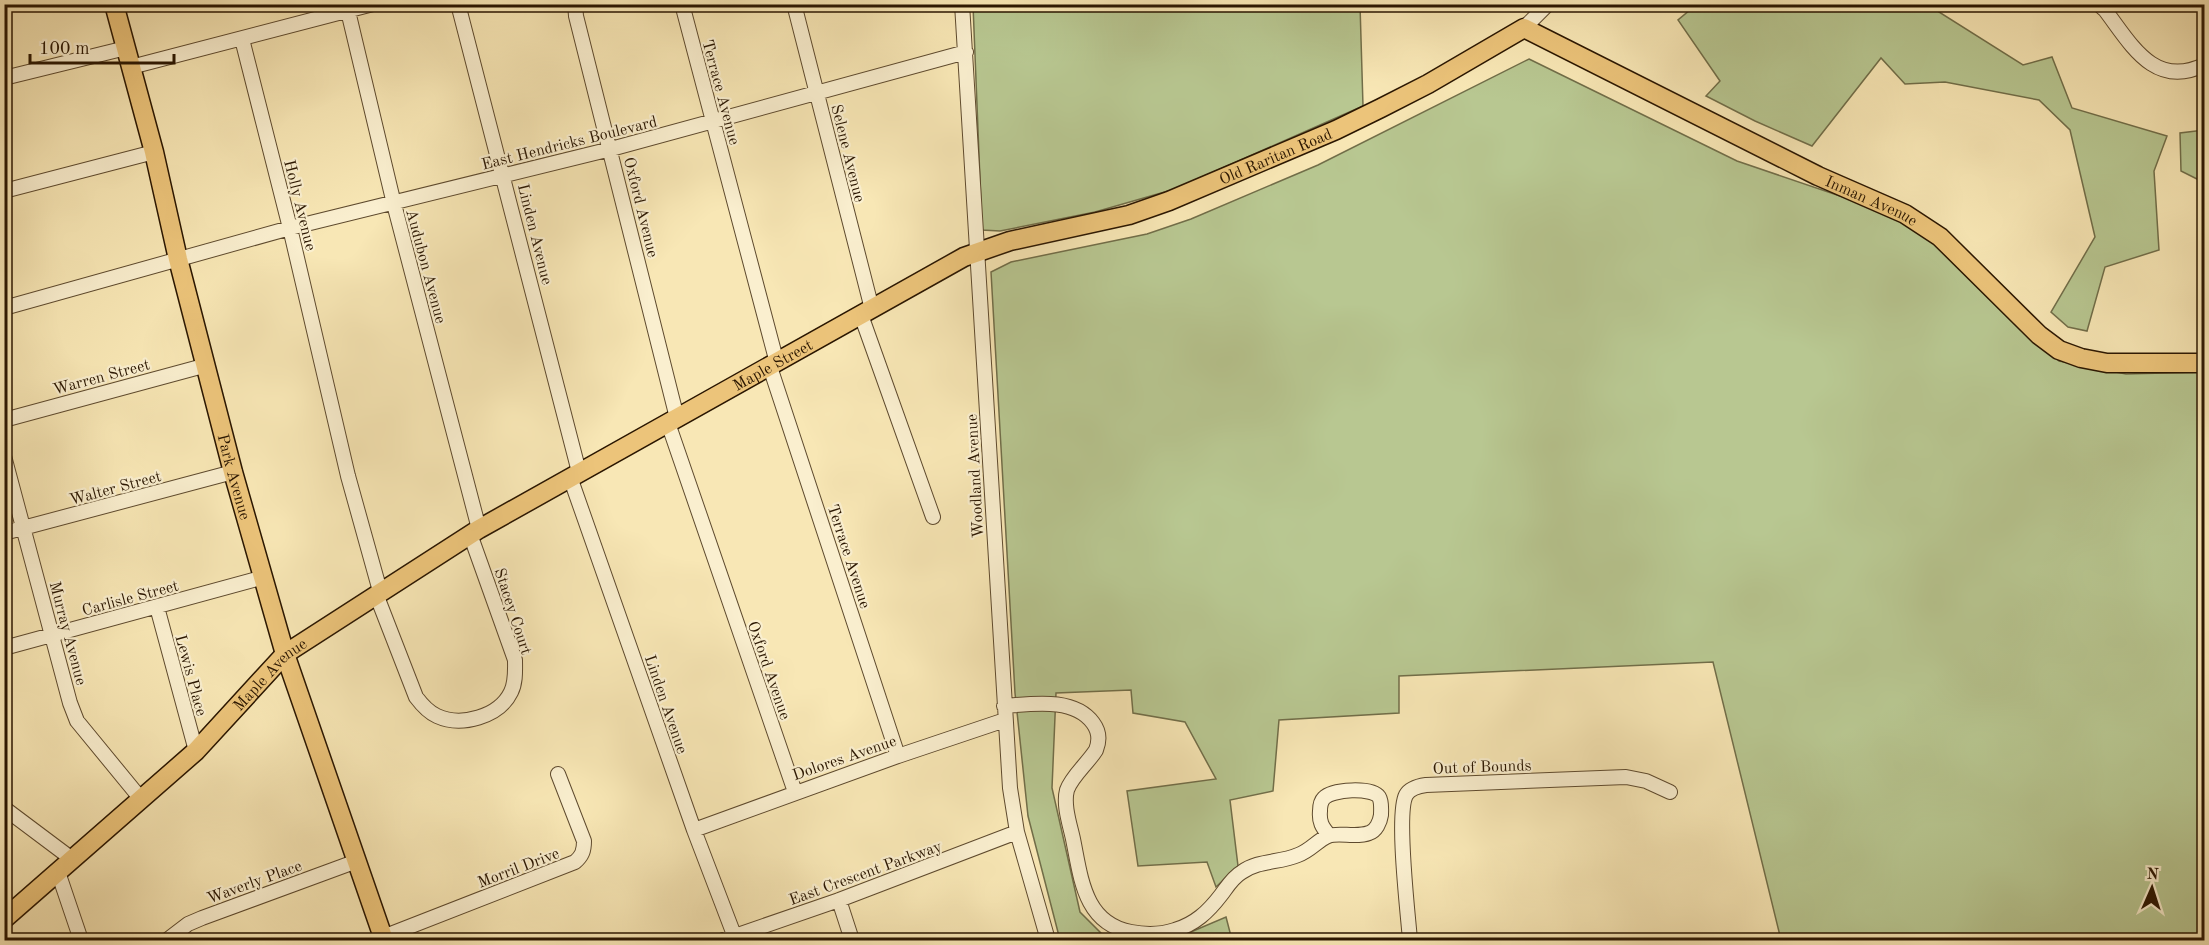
<svg xmlns="http://www.w3.org/2000/svg" width="2209" height="945" font-family="'Old Standard TT',serif">
<rect width="100%" height="100%" fill="#f8e7b5"/>
<filter id="stains"><feTurbulence type="fractalNoise" baseFrequency=".00333" numOctaves="4"/><feColorMatrix values="0 0 0 0 .2 0 0 0 0 .09 0 0 0 0 .02 0 0 0 .5 -.17"/></filter>
<radialGradient id="worn" r=".72"><stop offset=".6" stop-color="#630" stop-opacity="0"/><stop offset="1" stop-color="#630" stop-opacity=".3"/></radialGradient>
<path fill="#b8c791" stroke="#716e49" stroke-width="1.5" d="M973,5h387l3,101 -188,83 -80,23 -95,19 -18,-1z
M1696,5h232l95,60 29,-8 20,51 95,28 -13,35 5,79 -54,17 -18,64 -19,-4 -17,-15 44,-75 -25,-107 -31,-30 -94,-18 -40,2 -24,-26 -69,88 -57,-25 -49,-25 14,-15 -42,-61z
M1529,59l208,102 159,54 41,28 122,118 67,13 78,-2v568h-423l-68,-278 -314,14v37l-120,7 -6,71 -43,9 8,66 -22,21 -9,-25 -69,4 -11,-75 89,-12 -31,-57 -52,-9 -2,-23 -75,3 -4,95 28,124 23,23 27,5h-70l-32,-124 -13,-123 -24,-421 20,-10 136,-28 44,-15 127,-54z
M2204,130v42l-7,7 -16,-8 -1,-38z
M1226,917l6,23h-60z"/>
<g fill="none" stroke-linecap="round" stroke-linejoin="round">
<defs>
<path id="minor" d="M458,4l121,468
M575,4l1,12 101,402
M682,4l95,359
M794,4l78,305
M962,4l48,784 7,44 31,108
M2098,4l7,6c26,34 49,79 99,55
M348,11l46,193 85,325
M1524,28l24,-24
M242,39l48,189 58,248 32,115
M131,67l242,-63
M4,78l122,-30
M4,191l150,-39
M4,308l286,-80 321,-79 355,-97
M861,315l72,202
M770,367l128,389
M4,420l203,-55
M668,423l127,369
M4,456l66,247 7,18 64,78
M570,477l124,353 42,110
M4,533l229,-61
M376,594l40,103c6,8 12,15 21,19 24,11 62,1 74,-24 5,-10 4,-22 4,-32l-45,-126
M157,607l39,144
M4,648l260,-71
M1004,706c28,-2 70,-9 89,17 6,8 7,17 3,27 -8,13 -24,26 -29,40 -4,15 3,35 6,49 8,39 11,84 58,93 15,3 29,3 44,-2 20,-6 33,-18 46,-35 6,-8 12,-18 21,-23 16,-12 38,-9 56,-17 12,-4 20,-15 30,-19 10,-4 29,2 41,-3 7,-2 11,-11 12,-18 0,-5 1,-13 -2,-18 -7,-10 -47,-8 -55,1 -3,3 -4,9 -4,13 -1,11 2,16 9,24
M4,808l68,51
M694,830l204,-74 107,-36
M58,872l23,68
M839,900l13,40
M383,937l192,-75c7,-6 9,-11 9,-21l-26,-67
M167,940l21,-16 14,-6 155,-57
M723,940l116,-40 178,-68
M1410,940c-2,-26 -14,-126 -4,-145 4,-7 13,-9 20,-10l200,-8 20,4 24,11"/>
<g id="major">
<path id="s1" d="M114,4l40,148 24,107 55,213 52,182 99,286"/>
<path id="s2" d="M4,919l192,-168 89,-97 194,-125 485,-272 46,-16 119,-26 40,-14 167,-71 45,-22 47,-24 96,-56 294,148 87,38 35,23 99,98 20,15 22,8 26,5h97"/>
</g>
</defs>
<use href="#minor" stroke="#5e4a2e" stroke-width="16"/>
<use href="#major" stroke="#2a1601" stroke-width="21"/>
<use href="#minor" stroke="#faefcf" stroke-width="14"/>
<use href="#major" stroke="#ecc47a" stroke-width="18"/>
</g>
<g text-anchor="middle" stroke-width="4.5" stroke-linejoin="round" paint-order="stroke">
<g font-size="16" fill="#2a1601" stroke="#faefcf">
<text transform="translate(722 92) rotate(75)" y="6">Terrace Avenue</text>
<text transform="translate(569 142) rotate(-14)" y="6">East Hendricks Boulevard</text>
<text transform="translate(849 153) rotate(76)" y="6">Selene Avenue</text>
<text dy="6" stroke="none"><textPath href="#s2" startOffset="1502">Old Raritan Road</textPath></text>
<text dy="6" stroke="none"><textPath href="#s2" startOffset="2170">Inman Avenue</textPath></text>
<text transform="translate(301 205) rotate(76)" y="6">Holly Avenue</text>
<text transform="translate(642 207) rotate(76)" y="6">Oxford Avenue</text>
<text transform="translate(536 234) rotate(76)" y="6">Linden Avenue</text>
<text transform="translate(427 266) rotate(75)" y="6">Audubon Avenue</text>
<text dy="6" stroke="none"><textPath href="#s2" startOffset="954">Maple Street</textPath></text>
<text transform="translate(101 376) rotate(-15)" y="6">Warren Street</text>
<text dy="6" stroke="none"><textPath href="#s1" startOffset="488">Park Avenue</textPath></text>
<text transform="translate(974 476) rotate(-93)" y="6">Woodland Avenue</text>
<text transform="translate(115 487) rotate(-15)" y="6">Walter Street</text>
<text transform="translate(850 556) rotate(72)" y="6">Terrace Avenue</text>
<text transform="translate(130 597) rotate(-15)" y="6">Carlisle Street</text>
<text transform="translate(514 611) rotate(72)" y="6">Stacey Court</text>
<text transform="translate(69 633) rotate(75)" y="6">Murray Avenue</text>
<text transform="translate(770 670) rotate(71)" y="6">Oxford Avenue</text>
<text transform="translate(192 675) rotate(75)" y="6">Lewis Place</text>
<text dy="6" stroke="none"><textPath href="#s2" startOffset="362">Maple Avenue</textPath></text>
<text transform="translate(667 704) rotate(71)" y="6">Linden Avenue</text>
<text transform="translate(844 757) rotate(-19)" y="6">Dolores Avenue</text>
<text transform="translate(1482 766) rotate(-2)" y="6">Out of Bounds</text>
<text transform="translate(518 867) rotate(-21)" y="6">Morril Drive</text>
<text transform="translate(865 872) rotate(-20)" y="6">East Crescent Parkway</text>
<text transform="translate(254 881) rotate(-20)" y="6">Waverly Place</text>
</g>
</g>
<rect width="2209" height="945" fill="none" stroke="#f8e7b5" stroke-width="24"/>
<rect x="6" y="6" width="2197" height="933" fill="none" stroke="#2a1601" stroke-width="3"/>
<rect x="12" y="12" width="2185" height="921" fill="none" stroke="#2a1601" stroke-width="1.5"/>
<g transform="translate(2152 888) rotate(3)" stroke="#faefcf" stroke-width="4.5" paint-order="stroke">
<path d="M0-4.5L10 22L0 15L-10 22Z" fill="#2a1601"/>
<text y="-9" font-size="16" font-weight="bold" text-anchor="middle" fill="#2a1601">N</text>
</g>
<path d="M30 54v9h144v-9" fill="none" stroke="#2a1601" stroke-width="3"/>
<text x="39" y="54" font-size="18" fill="#2a1601" stroke="#faefcf" stroke-width="4.5" paint-order="stroke">100 m</text>
<rect width="100%" height="100%" filter="url(#stains)"/>
<rect width="100%" height="100%" fill="url(#worn)"/>
</svg>
